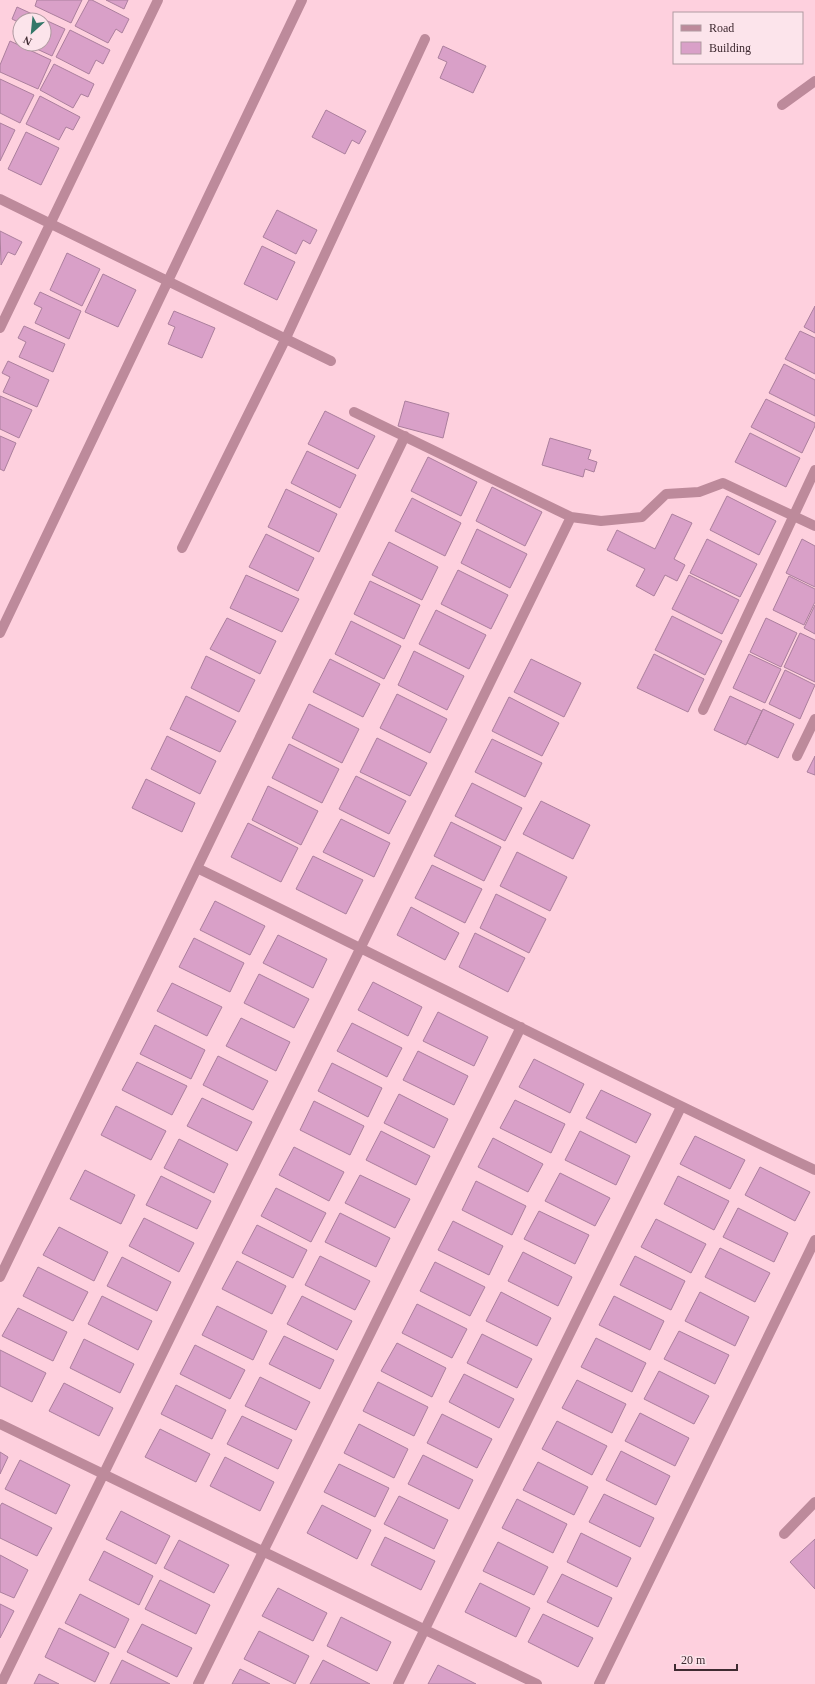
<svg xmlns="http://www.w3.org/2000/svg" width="815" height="1684" font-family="Georgia,serif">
<rect width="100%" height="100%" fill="#fed0de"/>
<path fill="#d9a0c8" stroke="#ab7f9d" d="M37,0h45l-11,23 -36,-17z
M89,0h3l37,19 -7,14 -6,-4 -8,14 -33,-17z
M106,0h22l-4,9z
M17,7l48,22 -13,27 -26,-12h18v-24h-24v3l-8,-4z
M70,30l40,20 -7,14 -7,-4 -7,14 -33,-17z
M10,41l41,19 -13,29 -38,-17v-7z
M443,46l43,20 -13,27 -33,-15 7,-16 -9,-4z
M54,64l40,20 -6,13 -7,-3 -8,14 -33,-18z
M0,79l34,16 -14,28 -20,-10z
M40,96l40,21 -7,13 -7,-3 -7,13 -33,-16z
M326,110l40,21 -7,13 -7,-4 -7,14 -33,-17z
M0,123l15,7 -15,31z
M26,132l33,16 -18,37 -33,-16z
M277,210l40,20 -7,14 -7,-4 -7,14 -33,-17z
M0,231l22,11 -7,13 -7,-3 -7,13z
M262,246l33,16 -18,38 -33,-16z
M67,253l33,16 -18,37 -32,-16z
M103,274l33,16 -18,37 -33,-15z
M40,292l41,19 -12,28 -34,-16 7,-15 -8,-4z
M815,306v27l-11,-6z
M174,311l41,17 -13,30 -34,-14 7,-17 -7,-3z
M24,326l41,18 -12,28 -34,-15 7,-15 -8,-4z
M800,331l15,7v36l-30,-15z
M8,361l41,19 -12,27 -34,-15 7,-15 -8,-4z
M784,364l31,16v36l-46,-23z
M0,396l32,14 -13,28 -19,-9z
M766,399l49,24v3l-13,27 -51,-26z
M405,401l44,12 -6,25 -45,-12z
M325,411l50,25 -17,33 -50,-25z
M750,433l50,25 -14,29 -51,-25z
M0,436l16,7 -12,28 -4,-2z
M550,438l41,12 -3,9 9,3 -3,10 -9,-3 -2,8 -41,-12z
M307,451l49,24 -16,33 -49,-25z
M428,457l49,25 -16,34 -50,-25z
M492,487l50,25 -17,34 -49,-25z
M286,489l51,25 -18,38 -51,-25z
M727,496l49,25 -17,34 -49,-25z
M412,498l49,25 -16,33 -50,-25z
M672,514l20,9 -18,36 11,6 -8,16 -12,-6 -11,21 -18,-10 9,-17 -38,-19 10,-20 38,19z
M477,529l50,25 -17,34 -49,-25z
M266,534l48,24 -16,33 -49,-24z
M707,539l50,25 -17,33 -50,-24z
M802,539l13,7v41l-29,-14z
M389,542l49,25 -16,33 -50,-25z
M458,570l50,25 -17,34 -50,-25z
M246,575l53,24 -17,33 -52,-24z
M689,575l50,25 -17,34 -50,-25z
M789,576l26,13v13l-11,23 -31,-15z
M370,581l50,24 -16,34 -50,-25z
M815,605v29l-11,-6z
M436,610l50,25 -17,34 -50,-25z
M672,616l50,25 -17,34 -50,-25z
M227,618l49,23 -16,33 -50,-25z
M766,618l31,15 -16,34 -31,-15z
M351,621l50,25 -17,33 -49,-25z
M800,633l15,7v42l-31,-15z
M414,651l50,25 -17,34 -49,-25z
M654,654l50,25 -16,33 -51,-24z
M749,654l32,15 -16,34 -32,-15z
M206,656l49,24 -16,32 -48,-24z
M330,659l50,25 -17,33 -50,-25z
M531,659l50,24 -17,34 -50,-25z
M785,670l30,15 -15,34 -31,-15z
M397,694l50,25 -17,34 -50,-25z
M186,696l50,25 -16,31 -50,-23z
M730,696l32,15 -16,34 -32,-15z
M509,697l50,26 -17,33 -50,-25z
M309,704l50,25 -17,34 -50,-25z
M763,709l31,15 -16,34 -31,-15z
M167,736l49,25 -16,33 -49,-25z
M377,738l50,25 -17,33 -50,-24z
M492,739l50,24 -17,34 -50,-25z
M289,744l50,25 -17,34 -50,-25z
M815,756v19l-8,-3z
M356,776l50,25 -17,33 -50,-25z
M146,779l49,24 -13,29 -50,-24z
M472,783l50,25 -17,33 -50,-25z
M268,786l50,25 -17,34 -49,-25z
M541,801l49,24 -17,34 -50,-25z
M341,819l49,24 -16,34 -51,-25z
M451,822l50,25 -17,34 -50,-25z
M248,823l50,25 -17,34 -50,-25z
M517,852l50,25 -17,34 -50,-25z
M313,856l50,24 -17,34 -50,-25z
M432,865l50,24 -17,34 -50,-25z
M496,894l50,25 -17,34 -49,-25z
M215,901l50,25 -15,29 -50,-25z
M411,907l48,26 -14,27 -48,-25z
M475,933l50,25 -17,34 -49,-25z
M278,935l49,24 -14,29 -50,-25z
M194,938l50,25 -14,29 -51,-25z
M259,974l50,25 -15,29 -50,-25z
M373,982l49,25 -14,29 -50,-26z
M172,983l50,24 -15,29 -50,-25z
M438,1012l50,25 -14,29 -51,-25z
M241,1018l49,24 -14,29 -50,-25z
M352,1023l50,25 -15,29 -50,-26z
M155,1025l50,25 -14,29 -51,-25z
M418,1051l50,25 -14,29 -51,-25z
M218,1056l50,25 -15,29 -50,-25z
M534,1059l50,25 -14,29 -51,-26z
M137,1062l50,24 -15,29 -50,-25z
M332,1063l50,25 -14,29 -50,-26z
M601,1090l50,24 -15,29 -50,-25z
M399,1094l49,25 -14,29 -50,-25z
M202,1098l50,24 -15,29 -50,-25z
M515,1100l50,24 -14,29 -51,-25z
M314,1101l50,25 -14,29 -50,-25z
M116,1106l50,25 -15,29 -50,-25z
M381,1131l49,25 -14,29 -50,-25z
M580,1131l50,25 -14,29 -51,-25z
M695,1136l50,24 -15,29 -50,-25z
M493,1138l50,26 -15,28 -50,-25z
M179,1139l49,25 -14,29 -50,-25z
M294,1147l50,25 -15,29 -50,-26z
M760,1167l50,25 -15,29 -50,-26z
M85,1170l50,25 -14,29 -51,-25z
M560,1173l50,25 -15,28 -50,-25z
M360,1175l50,24 -15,29 -50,-25z
M161,1176l50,25 -14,28 -51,-24z
M678,1176l51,25 -15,29 -50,-26z
M476,1181l50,25 -14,29 -50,-25z
M276,1188l50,25 -15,29 -50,-26z
M738,1208l50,25 -14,29 -51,-25z
M539,1211l50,24 -14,29 -51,-25z
M340,1213l50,25 -14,29 -51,-25z
M144,1218l50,25 -15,29 -50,-26z
M656,1219l50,25 -15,29 -50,-26z
M453,1221l50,25 -14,29 -51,-25z
M257,1225l50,25 -14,28 -51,-25z
M59,1227l49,25 -14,29 -51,-26z
M720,1248l50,25 -15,29 -50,-25z
M523,1252l49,25 -14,29 -50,-25z
M320,1256l50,25 -15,29 -50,-25z
M635,1256l50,25 -14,29 -51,-25z
M122,1257l49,25 -14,29 -50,-25z
M237,1261l49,25 -14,28 -50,-25z
M435,1262l50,25 -15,29 -50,-25z
M38,1267l50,25 -15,29 -50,-25z
M501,1292l50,26 -14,28 -51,-25z
M700,1292l49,25 -14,29 -50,-25z
M102,1296l50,25 -14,29 -50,-26z
M302,1296l50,25 -15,29 -50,-26z
M614,1296l50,25 -14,29 -51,-25z
M417,1304l50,25 -15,29 -50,-25z
M217,1306l50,25 -14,29 -51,-25z
M18,1308l49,24 -14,29 -51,-25z
M679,1331l50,24 -14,29 -51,-25z
M482,1334l50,25 -15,29 -50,-25z
M284,1336l50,24 -14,29 -51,-25z
M596,1338l50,25 -14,29 -51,-25z
M84,1339l50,25 -14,29 -50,-25z
M397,1343l49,25 -14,29 -51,-26z
M195,1345l50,25 -15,29 -50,-25z
M0,1350l46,23 -14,29 -32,-16z
M659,1371l50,25 -15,28 -50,-25z
M464,1374l50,25 -15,29 -50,-26z
M260,1377l50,25 -14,28 -51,-24z
M577,1380l49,24 -14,29 -50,-25z
M378,1382l50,25 -14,29 -51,-25z
M64,1383l49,25 -14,28 -50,-25z
M176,1385l50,25 -14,29 -51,-25z
M640,1413l49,25 -14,28 -50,-25z
M442,1414l50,25 -15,29 -50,-25z
M242,1416l50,24 -14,29 -51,-25z
M557,1421l50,25 -15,29 -50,-26z
M359,1424l49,25 -14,29 -50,-25z
M160,1429l50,25 -14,28 -51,-25z
M621,1451l49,25 -14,29 -50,-25z
M0,1452l8,5 -8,17z
M423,1455l50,25 -14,29 -51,-25z
M225,1457l49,25 -14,29 -50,-25z
M20,1460l50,25 -14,29 -51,-25z
M538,1462l50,25 -14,28 -51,-25z
M339,1464l50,24 -14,29 -51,-25z
M604,1494l50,24 -14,29 -51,-25z
M399,1496l49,24 -14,29 -50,-25z
M517,1499l50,25 -14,29 -51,-25z
M2,1503l50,25 -15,28 -37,-18v-32z
M322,1505l49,25 -14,29 -50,-26z
M121,1511l49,25 -14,28 -50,-25z
M581,1533l50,25 -14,29 -50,-25z
M385,1537l50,24 -14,29 -50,-25z
M815,1539v50l-25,-27z
M179,1540l50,25 -15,28 -50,-25z
M498,1542l50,25 -14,28 -51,-24z
M104,1551l49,25 -14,29 -50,-25z
M0,1555l28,15 -14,28 -14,-6z
M562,1574l50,24 -14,29 -51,-25z
M160,1580l50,25 -14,29 -51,-25z
M480,1583l50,25 -14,29 -51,-25z
M278,1588l49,25 -14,28 -51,-25z
M80,1594l49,25 -14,29 -50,-25z
M0,1604l14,7 -14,27z
M543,1614l50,24 -15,29 -50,-25z
M341,1617l50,25 -14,29 -50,-25z
M142,1624l50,24 -15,29 -50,-25z
M59,1628l50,25 -14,29 -50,-25z
M259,1631l50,25 -14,28 -51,-25z
M122,1660l48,24h-60z
M323,1660l47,24h-60z
M438,1665l38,19h-48z
M240,1669l30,15h-38z
M39,1674l20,10h-25z"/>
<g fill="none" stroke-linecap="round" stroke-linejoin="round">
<path stroke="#bd8a9b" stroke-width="10" d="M782,105l33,-24
M0,199l331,162
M0,328l158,-328
M354,412l217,105 30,4 41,-4 24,-23 33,-2 24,-9 92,43
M182,548l104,-210 139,-299
M0,633l302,-633
M703,710l112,-240
M797,756l18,-37
M197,868c207,100 410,205 618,302
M0,1277l405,-841
M0,1424l537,260
M784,1534l31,-32
M1,1684l570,-1167
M198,1684l323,-657
M398,1684l283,-577
M599,1684l216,-444"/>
</g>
<rect x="673" y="12" width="130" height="52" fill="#fce4eb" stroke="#b09aa1"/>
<rect x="681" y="25" width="20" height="6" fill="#bd8a9b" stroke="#b09aa1"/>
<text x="709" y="32" font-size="12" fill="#3f2a31">Road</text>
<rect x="681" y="42" width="20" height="12" fill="#d9a0c8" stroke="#b09aa1"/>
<text x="709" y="52" font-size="12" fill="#3f2a31">Building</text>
<g transform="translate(32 32) rotate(207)"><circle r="19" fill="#fce4eb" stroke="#b09aa1"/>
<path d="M0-3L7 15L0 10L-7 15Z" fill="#337769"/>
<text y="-6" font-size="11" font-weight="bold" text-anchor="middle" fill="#3f2a31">N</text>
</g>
<path d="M675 1664v6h62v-6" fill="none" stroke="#3f2a31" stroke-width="2"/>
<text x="681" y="1664" font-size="12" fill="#3f2a31" stroke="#fce4eb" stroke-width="3" paint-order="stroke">20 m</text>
</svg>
